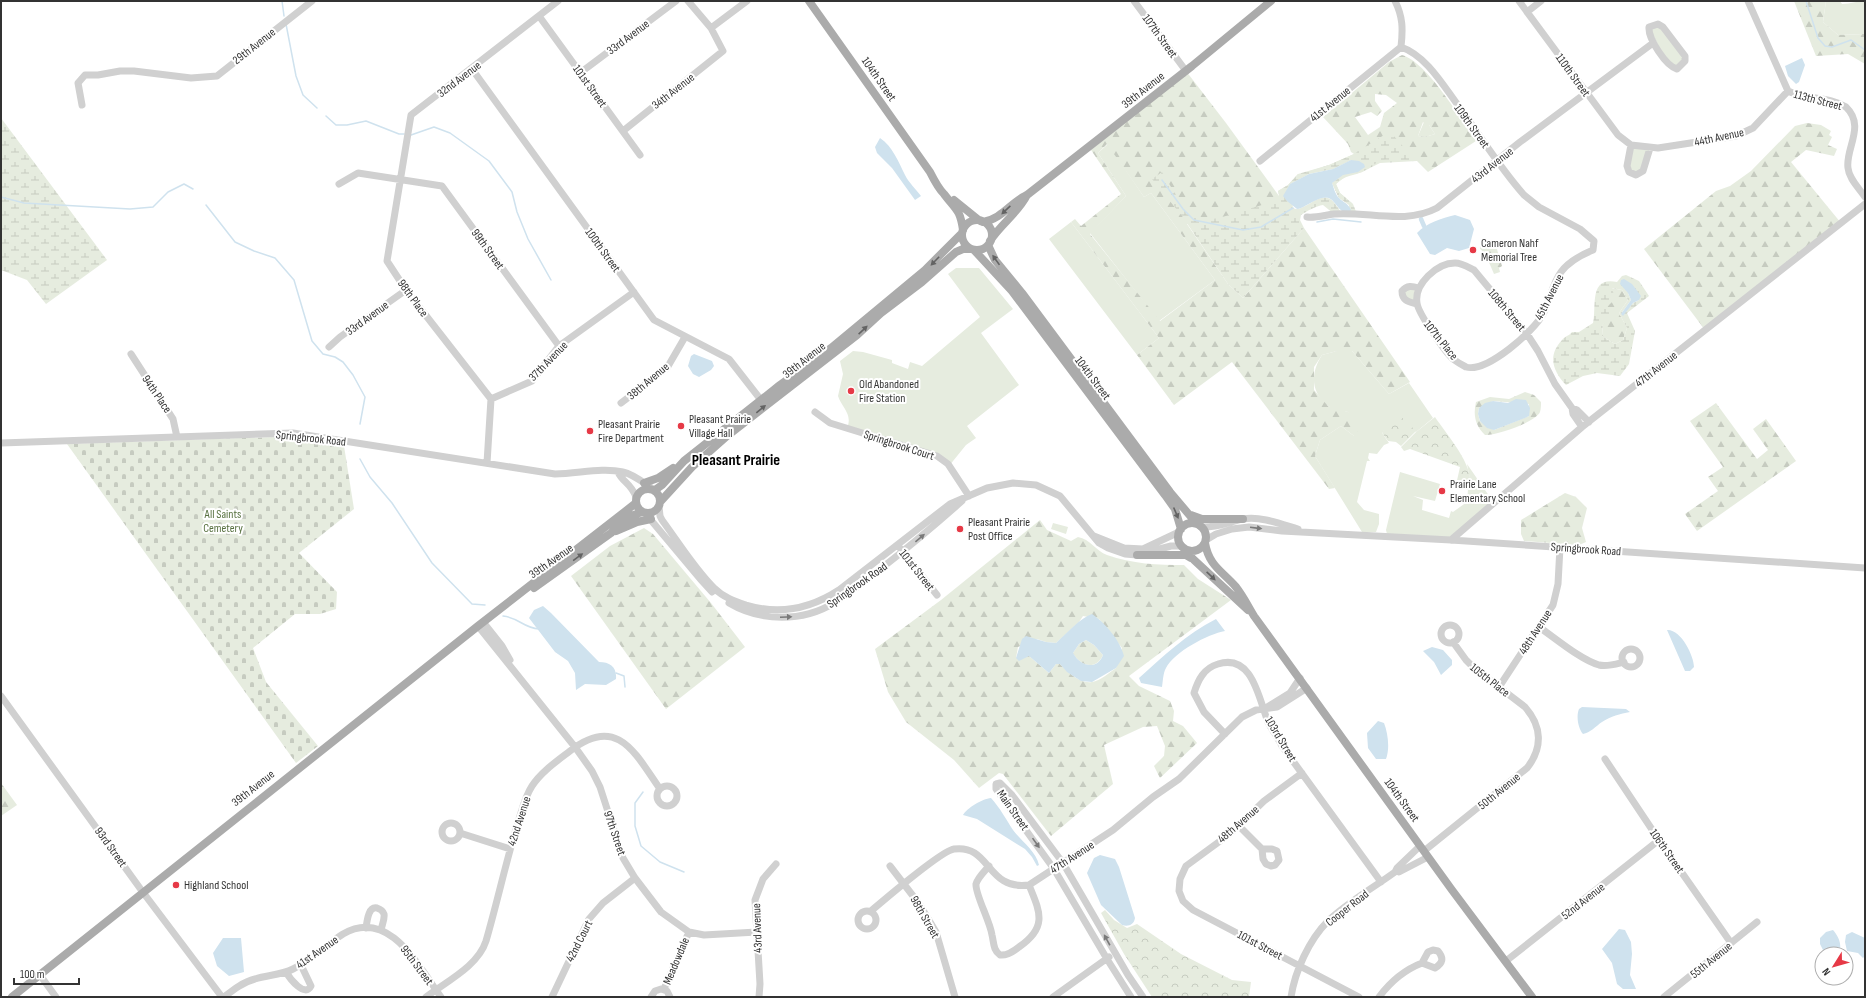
<svg xmlns="http://www.w3.org/2000/svg" width="1866" height="998" font-family="'Sofia Sans Condensed',sans-serif">
<defs>
<pattern id="forest-firs" width="22" height="20" patternUnits="userSpaceOnUse"><rect width="22" height="20" fill="#e6ecdf"/><path d="M5 1l3.5 6h-7zM16 11l3.5 6h-7z" fill="#c6cbc0"/></pattern>
<pattern id="wetland-marsh" width="20" height="14" patternUnits="userSpaceOnUse"><rect width="20" height="14" fill="#e6ecdf"/><path d="M1 5h8M5 5V1M11 12h8M15 12V8" fill="none" stroke="#c6cbc0"/></pattern>
<pattern id="cemetery-stones" width="16" height="16" patternUnits="userSpaceOnUse"><rect width="16" height="16" fill="#e6ecdf"/><path d="M2 7V4a2 2 0 0 1 4 0v3zM10 15v-3a2 2 0 0 1 4 0v3z" fill="#c6cbc0"/></pattern>
<pattern id="park-crowns" width="20" height="18" patternUnits="userSpaceOnUse"><rect width="20" height="18" fill="#e6ecdf"/><path d="M2 6a3 3 0 1 1 6 0M12 15a3 3 0 1 1 6 0" fill="none" stroke="#c6cbc0"/></pattern>
</defs>
<rect width="100%" height="100%" fill="#fff"/>
<path fill="#e6ecdf" d="M1826,1h14l2,3c9,0 14,-3 23,-3v33l-27,1 -15,-13z
M1658,24l27,32 -8,13 -10,-7 -18,-35z
M1424,122l5,3 6,9 -10,3 -7,-1z
M1108,144l36,53 7,-4 64,87 -56,41 -69,-88 36,-37 -28,-43z
M1631,145l19,3 -7,23 -14,1z
M1071,222l88,116 -22,17 -88,-116z
M956,268h23l34,41 -32,24 38,52 -52,41 9,12 -10,7 -17,21 -6,-6 -96,-32c6,-14 -5,-20 -9,-32l5,-22 -3,-13 13,-10 10,1 29,8v3l16,6 2,-7 12,4 58,-49 -32,-43z
M1405,287l14,1 -2,16 -12,-4z
M1337,351h15l37,43 20,-11 24,35 -17,14 -19,-18 -15,19 7,10 -5,2 -7,9 -8,-1 -1,5 2,3h-3l-10,41 7,8 15,4v10l-3,8h-14l-47,-76 5,-16 21,-14 13,10 -6,-24c-6,-1 -16,-3 -21,-7 -17,-14 -16,-33 -5,-50z
M1467,464l27,39 -43,37 -64,-6 -1,-4 14,-58 40,12 -5,17 -22,-5 10,4 -1,10 27,8 2,-7 2,1 14,-10 1,-12 3,-6z
M1053,523l15,4 -2,7 -15,-5z"/>
<path fill="url(#forest-firs)" fill-rule="evenodd" d="M1794,1h32l-3,21 15,13 27,-1v30l-17,-10 -32,2z
M1402,55c25,7 59,64 74,86l-48,31 -11,-11 -37,2 -18,9 -16,4 -10,8 4,9 13,11 -14,-6 -7,-15 19,-23 -18,9 -26,3 22,-7 25,-11 -3,-2 -3,-8 -25,-27 66,-55zM1375,94l11,1 11,8 -13,10 -4,14 -12,8 -13,-18 16,-5 6,4 5,-5 -7,-10zM1423,122l4,4 2,-1 6,9 -10,3 -7,-1z
M1186,71l40,52 53,73 -1,-5 10,-6 10,-11 9,1 -17,9 3,24 -106,16 41,60 15,14 61,-70 106,154 -21,12 -37,-43h-15l-15,4 -8,12v23l14,16 20,6 13,14 -7,10 -13,-10 -21,14 -5,16 20,32 -6,1 -97,-127 -58,43 -37,-50 22,-17 -88,-116 4,-3 6,7 40,-32 -30,-44zM1107,144l37,53 7,-4 64,87 -55,41 -70,-87 36,-38 -28,-43z
M1807,123l14,2 10,6 -2,4 3,2 -4,8 9,4 -3,7 -28,-6 -15,12 50,61 -136,107 -61,-81 72,-58 14,-5 21,-15 44,-45z
M1488,241l8,5 6,20 -3,2 1,4 -6,2 -9,-21 -5,-4v-5z
M1611,288l11,2 6,10 -9,13 8,15 -4,12 -8,4 -13,-8 1,-12z
M1525,392l9,3 7,7c0,3 0,7 -1,10 -4,10 -44,24 -55,23 -10,-10 -12,-20 -9,-33l14,-5 19,2zM1493,401l36,3v12l-35,14 -14,-9 -2,-7 1,-6z
M1716,403l41,56 11,-9 -15,-21 13,-10 30,42 -99,70 -12,-17 33,-23 -10,-14 15,-10 -33,-46z
M1565,493l11,4 11,11 -5,20 4,14 -7,3 -55,-4 -3,-7v-14z
M1040,520l7,10 24,11 7,-4c12,2 18,14 29,18 25,9 51,10 77,10l14,14 33,21 -102,76 10,10 31,15 4,10 -1,10 10,5 14,17 -37,35 -6,-12 10,-10 1,-10 -8,-20 -14,1 -39,18 9,39 -62,52 -48,-62 -4,-1 -20,15 -25,-28 -48,-38 -18,-30 -13,-43 66,-49zM1083,616l16,3 23,29 -6,20c-6,4 -16,13 -24,14 -12,2 -24,-10 -32,-18h-4l-7,9 -20,-17 -13,2 2,-11 19,-8 9,3 10,1 23,-21z
M644,528l9,6 58,69 34,44 -79,62 -95,-133 39,-30z
M1086,640l8,5 9,10c-7,16 -23,11 -30,-2l6,-9z
M1,783l16,22 -16,11z"/>
<path fill="url(#wetland-marsh)" fill-rule="evenodd" d="M1,118l106,142 -61,44 -19,-24 -26,-10z
M1384,135h9l22,25c-10,2 -21,-1 -31,0 -7,1 -14,8 -20,11 -10,5 -20,4 -28,13l4,9 13,11 4,10h-9l1,-9 -10,-7 -7,-15 11,-8 15,-3 -7,-12 -18,9 -24,5 -19,10 -6,8c9,37 28,1 44,6 5,1 10,10 13,14l-7,2 -11,-9c-7,1 -16,6 -22,10l-1,5 4,8 -61,70 -15,-14 -46,-68 -30,-37 10,-7c11,17 24,47 48,47 9,0 21,-5 30,-8 15,-4 25,-6 40,-14l-2,-6 10,-6 10,-11 31,-9 25,-11z
M1626,275l13,6 10,15 -22,17 8,18 -6,33 -9,12 -23,-3 -14,3 -17,9c-13,-14 -19,-29 -4,-45 3,-4 7,-4 10,-8h7l14,-9c4,-16 -5,-47 24,-41l5,-6zM1612,288l10,2 6,10 -9,13 8,15 -4,12 -8,4 -13,-8 1,-12 8,-6 -4,-11 8,-8zM1628,293l11,7 -6,3 -12,11 10,-14z"/>
<path fill="url(#cemetery-stones)" d="M274,437l70,9 10,63 -55,44 38,39 -1,17 -16,5h-25l-42,34 13,34 52,64 -22,17 -229,-319z"/>
<path fill="url(#park-crowns)" d="M1397,413l19,18 -15,15 -5,-4 -8,-1 -6,-8 8,-14z
M1435,417c11,17 44,53 33,73l-12,-5 4,-18 -50,-18 -6,2 -3,-4 15,-15z
M1105,910l9,10 13,8 10,-4 44,30 51,26 19,2 -2,15h-97l-28,-43 -23,-41z"/>
<path fill="#cfe2ee" fill-rule="evenodd" d="M1802,58l3,7 -6,17 -3,2 -8,-8 -3,-10z
M880,138c13,9 18,23 25,37 4,8 11,14 16,21l-6,4 -23,-32 -15,-15 -2,-6z
M1351,160l8,1 5,3 1,3 -7,5 -15,3 -11,8c2,5 3,11 7,15 5,5 9,5 12,12l-3,4c-9,-3 -10,-8 -16,-14 -9,-9 -26,8 -35,9l-10,-8 -4,-5 7,-12 19,-10 24,-5z
M1455,215l15,5 4,9 -5,19 -10,3 -12,-3 -12,7 -5,-1 -13,-21c9,-10 25,-15 38,-18z
M1624,279l8,5 9,12 -2,4 -6,3 -10,13 -2,-2 10,-14 -3,-7 -8,-9 1,-4z
M694,354l18,7 2,5 -3,4 -12,7 -6,-3 -5,-8 3,-10z
M1516,399l10,1 4,8 -1,8 -4,2 -31,12 -7,-2 -7,-7 -2,-7 1,-6 6,-5 8,-2 15,2z
M543,606l8,7 48,49c11,0 18,5 17,17l-10,6 -21,-1 -9,6 -1,-17 -7,-12 -13,-9 -26,-34 5,-8z
M1092,614c13,9 28,26 32,42l-8,12 -24,14 -11,-1 -14,-9 -7,-8h-4l-7,9 -20,-17 -10,5 -3,-3 6,-19 4,-3 20,6 10,1c10,-9 24,-25 36,-29zM1086,640l8,5 9,10c-6,16 -23,11 -30,-2l6,-9z
M1216,619l9,12c-17,3 -51,21 -59,37 -3,5 -3,13 -4,19l-21,-4 -2,-5c25,-22 47,-44 77,-59z
M1667,630c14,-1 27,26 27,37l-4,4h-5z
M1432,647l11,3 9,10v5l-11,10 -7,-13 -11,-11z
M1582,707l44,2 4,3c-10,2 -19,4 -28,10 -6,4 -12,11 -19,12 -5,-6 -7,-18 -4,-25z
M1378,721l6,2c4,10 6,26 2,36h-10l-8,-11 -1,-15z
M991,798c9,10 15,21 22,32 8,11 23,21 26,35l-2,1 -5,-9 -7,-8 -48,-30 -14,-4c4,-7 19,-16 28,-17z
M1100,855l15,4 4,8 16,51c-1,7 -7,9 -13,7l-21,-20 -14,-32 7,-15z
M1619,929l6,1 6,12 1,12 -2,21 6,14h-13l-6,-5 -5,-21 -10,-14z
M1833,930c6,7 10,16 5,24h-13l-5,-10v-6l6,-6z
M1852,932l13,6v18l-2,2 -5,-5 -11,-2 -2,-9 1,-7z
M223,938h18l3,34 -15,4 -12,-10 -4,-13z"/>
<g fill="none" stroke-linecap="round" stroke-linejoin="round">
<path stroke="#cfe2ee" stroke-width="1.5" d="M282,1l2,15
M1806,1l12,37 7,8 7,1 19,-7 14,10
M286,24l10,52 7,19 14,13
M326,116l10,9h11l19,-4 33,13h5
M411,135l23,-8 16,6 39,28 23,31 5,20 11,27 23,41
M1162,180l21,29 11,11 49,10 18,-3 32,-19
M1,197l23,6 106,6 23,-2 15,-15 16,-8 9,5
M206,205l29,37 19,9 21,7 19,22 18,61 11,13 12,3 8,5 10,13 12,22 -5,27
M1317,222l16,-3 28,3
M360,459l10,18 22,26 40,60 40,41 13,1
M503,616c17,2 20,12 36,13
M616,673l8,3 1,11
M643,792l-8,11v23l6,20 19,16 24,10"/>
<path stroke="#cfe2ee" stroke-width="4.5" d="M1421,219l3,7"/>
<path stroke="#d0d0d0" stroke-width="7" d="M1134,1l52,70
M1395,1c8,16 8,28 6,46 26,9 43,40 59,61 21,29 40,60 64,87l15,12 41,22 14,12 -1,9c-12,5 -24,11 -32,22 -9,12 -11,29 -18,42 -9,17 -56,59 -77,53 -4,-2 -9,-5 -13,-8 -8,-7 -35,-46 -36,-56 -3,-19 20,-40 38,-40 7,0 13,4 19,7l53,64 11,17 17,33 17,24 1,6 9,13
M1519,1l99,134 13,10 27,3 78,-12 17,-8 35,-37
M1748,1l40,90c18,9 41,5 58,16 20,19 -1,42 2,61 1,11 11,20 17,29
M1527,12l14,-11
M539,16l101,139
M1658,24l5,3 22,29v5l-8,8c-11,-3 -29,-30 -28,-42z
M711,28l36,-27
M472,69l182,251 75,39 32,41
M580,73l96,-72
M82,105l-4,-22 7,-8h13l22,-4h14l57,7 26,-2 95,-75
M623,131l100,-80 -12,-23 -23,-27
M1631,145l-4,21 2,6 7,3 7,-4 7,-23
M1260,161l141,-114
M339,184l19,-11 84,13 117,160
M1307,217c9,1 18,-2 27,-3 34,-3 71,11 103,-6l83,-66 133,-99
M1417,304c-8,-2 -15,-3 -15,-13 5,-6 10,-5 17,-3
M329,347l11,-10 66,-47
M131,354l42,65 4,18
M491,399l-85,-109 -19,-29 24,-146 147,-114
M621,403l46,-35 18,-31
M1572,408l5,2 12,12
M815,412l15,11 107,33 11,8 21,32
M1,443l292,-10 262,41c23,0 46,-7 68,-2 10,2 21,11 30,17
M487,463l4,-64 41,-18 27,-35 75,-54
M618,472c4,10 13,11 18,25
M659,506l1,10 2,4c17,23 32,48 52,68 9,9 20,13 32,17 33,10 64,4 93,-15l111,-86 37,-16 26,-5 23,2 24,11 39,47 9,5 17,6 12,1 34,-9h11
M645,513l57,68 10,11
M1201,527c17,1 26,-5 42,-8 18,-3 38,5 55,10
M1094,536l30,12 19,1 36,-17
M1206,540l10,-6 16,-5 17,-2 33,4 169,9 414,28
M1451,540l131,-113 283,-223
M900,548l37,47
M729,603c32,19 74,19 105,0 17,-10 33,-24 49,-36 27,-21 53,-43 79,-66
M483,622l19,24 8,14
M1441 634a9 9 0 1 1 18 0a9 9 0 1 1-18 0Z
M478,626l97,121 17,24 8,16 23,71 12,20 26,34 28,20 15,3 53,-3
M1539,627c16,11 42,33 60,38 8,2 17,-1 25,-3
M1622 658a9 9 0 1 1 18 0a9 9 0 1 1-18 0Z
M1499,687l54,-82 5,-21 2,-37
M1,696l141,195 80,106
M1264,709l26,-16 10,-15
M1225,734l-21,-22 -10,-19c4,-13 10,-25 24,-29 35,-11 41,36 50,58 4,8 10,16 14,24l99,136
M1605,759l54,81 72,103
M1302,773l-38,28 -33,32 -45,33 -6,13 -1,12 4,10 10,9 166,87
M657 796a10 10 0 1 1 20 0a10 10 0 1 1-20 0Z
M442 832a9 9 0 1 1 18 0a9 9 0 1 1-18 0Z
M1239,826l23,23 1,10 3,5 5,2 4,-1 4,-5 -2,-9 -5,-2h-10
M460,833l50,16
M1424,851l103,-83c16,-20 15,-42 -2,-61l-51,-39 -8,-8 -13,-18
M890,866l30,39 16,27 19,65
M989,866c-5,6 -11,11 -13,18 -1,10 14,37 16,51 2,8 1,15 8,20 7,1 14,-4 19,-8 29,-20 21,-35 10,-62
M1396,871l3,1 29,-15
M871,911c13,-11 70,-60 83,-62 37,-5 32,42 75,36l84,-55 40,-33 26,-18 63,-62 14,-7 21,-3 30,-19
M858 920a9 9 0 1 1 18 0a9 9 0 1 1-18 0Z
M366,928c1,-6 2,-22 11,-20 3,1 6,3 7,6 1,5 -2,11 -3,16
M1433,950l5,1c6,7 5,12 -3,17l-13,-5 6,-11z
M1506,961l153,-121
M286,972c4,7 19,26 25,14l-10,-21
M40,975l16,22
M664,989l25,-57
M224,997c9,-7 19,-15 31,-18 13,-4 26,-4 38,-10 18,-9 33,-24 50,-35 46,-27 76,33 98,63
M426,997c21,-16 52,-31 60,-56 11,-38 19,-75 30,-112 5,-15 8,-31 16,-43 9,-14 25,-25 38,-35 47,-37 65,2 90,38
M552,997l37,-78 14,-16 32,-25
M651,997l4,-6 6,-2 6,2 3,6
M759,997l1,-13 -5,-84 8,-21 13,-15
M1053,997l56,-40
M1131,997l-24,-38 -53,-90 -58,-80v-5l4,-1 12,12 51,68 65,112 15,22
M1291,997c4,-26 18,-57 37,-76 20,-19 45,-33 67,-49l2,-4 23,-22
M1379,997c12,-16 25,-27 43,-34
M1664,997l93,-75"/>
<path stroke="#ababab" stroke-width="8" d="M809,1l121,171c4,8 8,16 14,22 12,16 16,15 19,36
M954,200l26,21
M962 235a15 15 0 1 1 30 0a15 15 0 1 1-30 0Z
M983,222c19,-3 28,-20 44,-27l165,-129 79,-65
M990,241c11,-17 28,-28 37,-46
M988,245l7,15 27,33 148,199 27,32
M974,250l38,41 153,204 10,14 6,20
M644,483l14,-5 15,-10
M636 501a12 12 0 1 1 24 0a12 12 0 1 1-24 0Z
M655,490l7,-5 22,-24 96,-76 51,-37 94,-78 37,-37
M660,502l32,-35 35,-31 130,-101 24,-22 41,-31 34,-30 7,-3h8
M1191,515l11,4h41
M1178 537a14 14 0 1 1 28 0a14 14 0 1 1-28 0Z
M616,531l21,-9 14,-3
M1205,543c4,23 17,28 31,44 7,9 12,19 18,29l198,274 80,107
M1184,548l9,11 55,51
M1137,555h49l5,3
M534,588l77,-55 17,-16 14,-5
M12,997l466,-371 158,-123"/>
</g>
<defs><path id="oneway-solid" d="M-6-.8H1V-3.2L6.5 0L1 3.2V.8H-6Z"/></defs>
<g fill="#636363">
<use href="#oneway-solid" transform="translate(1006 210) rotate(137)"/>
<use href="#oneway-solid" transform="translate(996 260) rotate(-125)"/>
<use href="#oneway-solid" transform="translate(935 261) rotate(134)"/>
<use href="#oneway-solid" transform="translate(863 330) rotate(-43)"/>
<use href="#oneway-solid" transform="translate(761 409) rotate(-39)"/>
<use href="#oneway-solid" transform="translate(1176 513) rotate(67)"/>
<use href="#oneway-solid" transform="translate(578 557) rotate(-36)"/>
<use href="#oneway-solid" transform="translate(1211 576) rotate(43)"/>
</g>
<g fill="#7a7a7a">
<use href="#oneway-solid" transform="translate(1256 528) rotate(7)"/>
<use href="#oneway-solid" transform="translate(920 538) rotate(-40)"/>
<use href="#oneway-solid" transform="translate(786 617) rotate(-2)"/>
<use href="#oneway-solid" transform="translate(1036 843) rotate(55)"/>
<use href="#oneway-solid" transform="translate(1107 940) rotate(-119)"/>
</g>
<g fill="#e63946" stroke="#fff" stroke-width="1.5">
<circle cx="1473" cy="250" r="4"/>
<circle cx="851" cy="391" r="4"/>
<circle cx="681" cy="426" r="4"/>
<circle cx="590" cy="431" r="4"/>
<circle cx="1442" cy="491" r="4"/>
<circle cx="960" cy="529" r="4"/>
<circle cx="176" cy="885" r="4"/>
</g>
<g text-anchor="middle" stroke-width="4" stroke-linejoin="round" paint-order="stroke">
<g font-size="12" fill="#333" stroke="#fff">
<text transform="translate(1160 36) rotate(54)" y="4">107th Street</text>
<text transform="translate(628 37) rotate(-37)" y="4">33rd Avenue</text>
<text transform="translate(254 46) rotate(-38)" y="4">29th Avenue</text>
<text transform="translate(1573 75) rotate(54)" y="4">110th Street</text>
<text transform="translate(459 79) rotate(-37)" y="4">32nd Avenue</text>
<text transform="translate(879 79) rotate(55)" y="4">104th Street</text>
<text transform="translate(590 86) rotate(54)" y="4">101st Street</text>
<text transform="translate(1143 90) rotate(-38)" y="4">39th Avenue</text>
<text transform="translate(673 91) rotate(-38)" y="4">34th Avenue</text>
<text transform="translate(1818 100) rotate(15)" y="4">113th Street</text>
<text transform="translate(1330 104) rotate(-39)" y="4">41st Avenue</text>
<text transform="translate(1472 126) rotate(54)" y="4">109th Street</text>
<text transform="translate(1719 137) rotate(-12)" y="4">44th Avenue</text>
<text transform="translate(1492 165) rotate(-38)" y="4">43rd Avenue</text>
<text transform="translate(488 249) rotate(54)" y="4">99th Street</text>
<text transform="translate(603 250) rotate(54)" y="4">100th Street</text>
<text transform="translate(1549 297) rotate(-63)" y="4">45th Avenue</text>
<text transform="translate(413 298) rotate(54)" y="4">98th Place</text>
<text transform="translate(1507 310) rotate(50)" y="4">108th Street</text>
<text transform="translate(367 318) rotate(-36)" y="4">33rd Avenue</text>
<text transform="translate(1441 340) rotate(51)" y="4">107th Place</text>
<text transform="translate(804 360) rotate(-38)" y="4">39th Avenue</text>
<text transform="translate(548 361) rotate(-46)" y="4">37th Avenue</text>
<text transform="translate(1656 369) rotate(-38)" y="4">47th Avenue</text>
<text transform="translate(1093 378) rotate(53)" y="4">104th Street</text>
<text transform="translate(648 381) rotate(-40)" y="4">38th Avenue</text>
<text transform="translate(157 394) rotate(56)" y="4">94th Place</text>
<text transform="translate(311 438) rotate(6)" y="4">Springbrook Road</text>
<text transform="translate(899 445) rotate(18)" y="4">Springbrook Court</text>
<text transform="translate(1586 549) rotate(4)" y="4">Springbrook Road</text>
<text transform="translate(551 561) rotate(-35)" y="4">39th Avenue</text>
<text transform="translate(917 570) rotate(52)" y="4">101st Street</text>
<text transform="translate(857 585) rotate(-35)" y="4">Springbrook Road</text>
<text transform="translate(1535 632) rotate(-57)" y="4">48th Avenue</text>
<text transform="translate(1490 680) rotate(38)" y="4">105th Place</text>
<text transform="translate(1281 739) rotate(59)" y="4">103rd Street</text>
<text transform="translate(253 788) rotate(-38)" y="4">39th Avenue</text>
<text transform="translate(1499 791) rotate(-39)" y="4">50th Avenue</text>
<text transform="translate(1402 800) rotate(54)" y="4">104th Street</text>
<text transform="translate(1013 810) rotate(55)" y="4">Main Street</text>
<text transform="translate(519 821) rotate(-72)" y="4">42nd Avenue</text>
<text transform="translate(1238 824) rotate(-41)" y="4">48th Avenue</text>
<text transform="translate(615 833) rotate(71)" y="4">97th Street</text>
<text transform="translate(111 847) rotate(54)" y="4">93rd Street</text>
<text transform="translate(1667 851) rotate(55)" y="4">106th Street</text>
<text transform="translate(1072 857) rotate(-33)" y="4">47th Avenue</text>
<text transform="translate(1583 901) rotate(-38)" y="4">52nd Avenue</text>
<text transform="translate(1347 908) rotate(-38)" y="4">Cooper Road</text>
<text transform="translate(925 917) rotate(60)" y="4">98th Street</text>
<text transform="translate(757 928) rotate(-92)" y="4">43rd Avenue</text>
<text transform="translate(579 941) rotate(-63)" y="4">42nd Court</text>
<text transform="translate(1260 945) rotate(28)" y="4">101st Street</text>
<text transform="translate(317 952) rotate(-35)" y="4">41st Avenue</text>
<text transform="translate(1711 960) rotate(-39)" y="4">55th Avenue</text>
<text transform="translate(676 961) rotate(-67)" y="4">Meadowdale</text>
<text transform="translate(417 965) rotate(53)" y="4">95th Street</text>
</g>
<g font-size="12" fill="#333" stroke="#fff" text-anchor="start">
<text x="1481" y="247">Cameron Nahf<tspan x="1481" dy="14">Memorial Tree</tspan></text>
<text x="859" y="388">Old Abandoned<tspan x="859" dy="14">Fire Station</tspan></text>
<text x="689" y="423">Pleasant Prairie<tspan x="689" dy="14">Village Hall</tspan></text>
<text x="598" y="428">Pleasant Prairie<tspan x="598" dy="14">Fire Department</tspan></text>
<text x="1450" y="488">Prairie Lane<tspan x="1450" dy="14">Elementary School</tspan></text>
<text x="968" y="526">Pleasant Prairie<tspan x="968" dy="14">Post Office</tspan></text>
<text x="184" y="889">Highland School</text>
</g>
<g font-size="12" fill="#56703f" stroke="#fff">
<text x="223" y="518">All Saints<tspan x="223" dy="14">Cemetery</tspan></text>
</g>
<g font-size="16" font-weight="bold" fill="#000" stroke="#fff">
<text x="736" y="465">Pleasant Prairie</text>
</g>
</g>
<rect width="1866" height="998" fill="none" stroke="#333333" stroke-width="4"/>
<g transform="translate(1834 966) rotate(233)"><circle r="19" fill="#ffffff" stroke="#adadad"/>
<path d="M0-3L7 15L0 10L-7 15Z" fill="#e63946"/>
<text y="-6" font-size="11" font-weight="bold" text-anchor="middle" fill="#333333">N</text>
</g>
<path d="M14 978v6h65v-6" fill="none" stroke="#333333" stroke-width="2"/>
<text x="20" y="978" font-size="12" fill="#333333" stroke="#ffffff" stroke-width="3" paint-order="stroke">100 m</text>
</svg>
